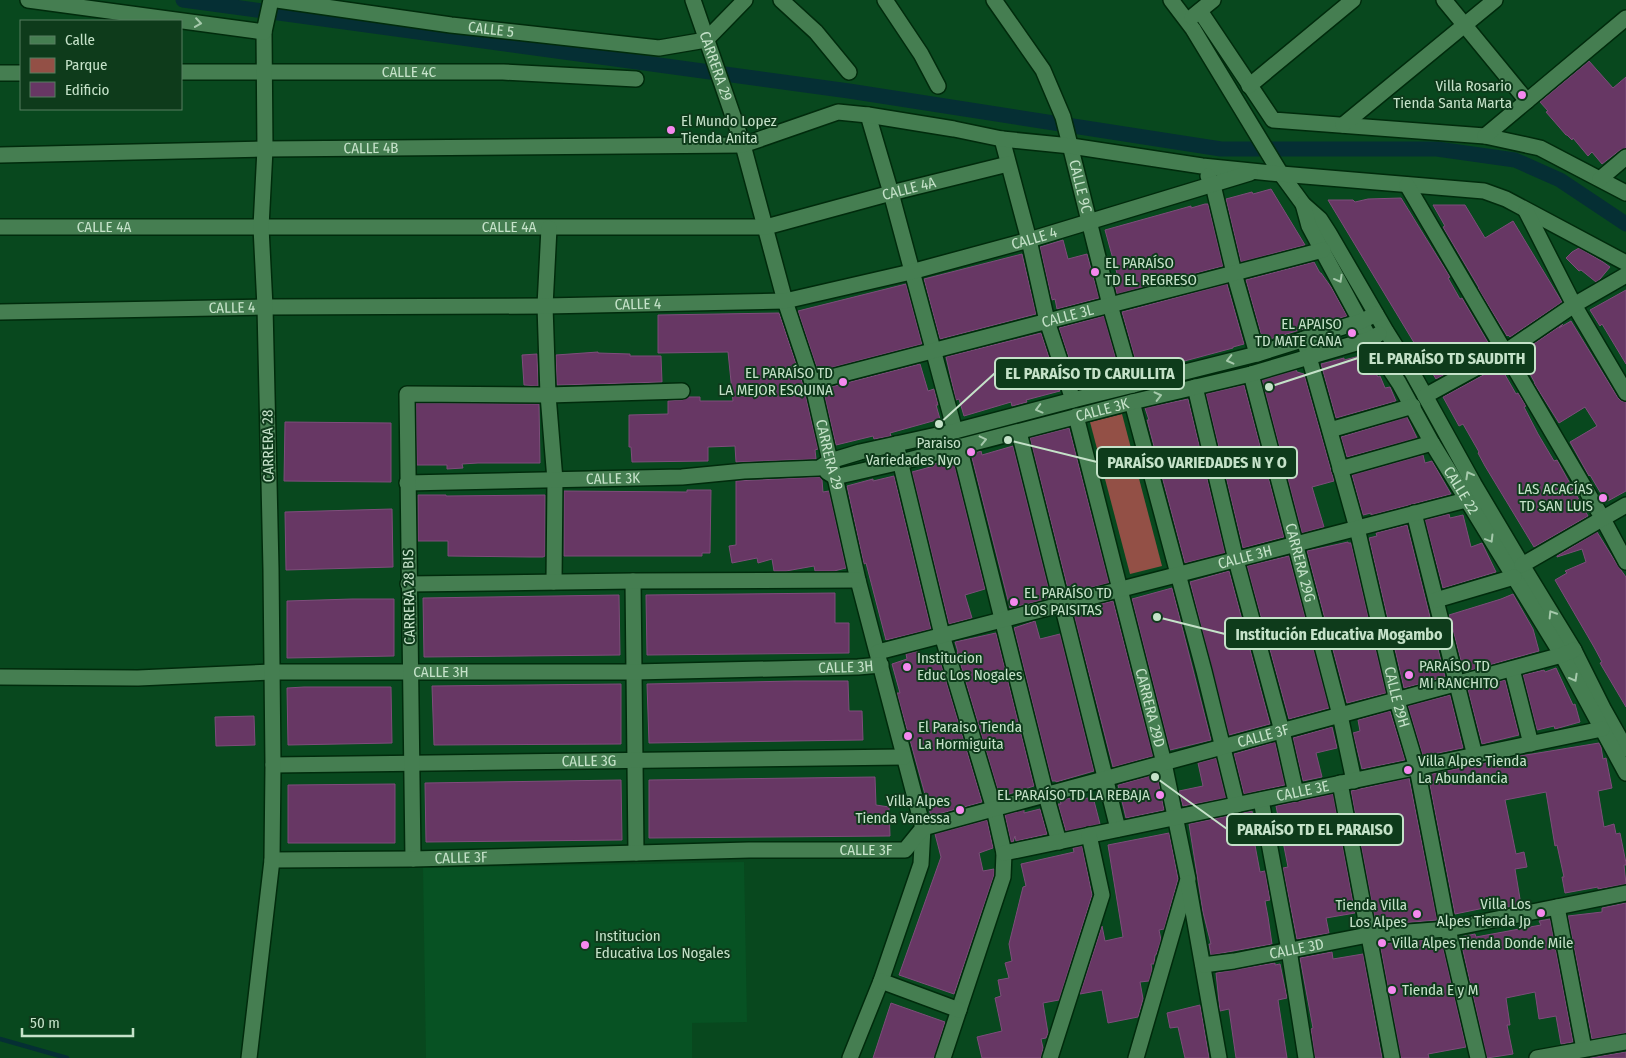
<svg xmlns="http://www.w3.org/2000/svg" width="1626" height="1058" font-family="'Fira Sans Condensed',sans-serif">
<rect width="100%" height="100%" fill="#08481e"/>
<path fill="#075223" d="M744,862l3,160 -55,1v35h-266l-3,-190z"/>
<path fill="#935046" d="M1122,414l40,152 -32,8 -40,-152z"/>
<g fill="none" stroke-linecap="round" stroke-linejoin="round">
<path stroke="#052f34" stroke-width="4.5" d="M0,1039l67,19"/>
<path stroke="#052f34" stroke-width="15" d="M183,0l666,91 372,58h216l78,11 45,20 66,44"/>
</g>
<path fill="#673764" stroke="#7e4d7b" d="M1589,61l24,27 13,-11v71l-6,2 -18,14 -10,-12 -4,4 -15,-18 -1,2 -5,-5h-1l-20,-23 2,-1 -8,-9z
M1271,189l34,56 -64,17 -15,-63 26,-7 1,2z
M1401,198l49,79 -2,1 12,21 2,-1 28,48 -2,1 2,3 -54,29 -108,-179h25l2,2 13,-3z
M1205,204h3l15,62 -106,28 -4,-16 5,-1 -13,-47 79,-22 7,-2v2z
M1433,205h32l20,33 28,-17 49,81 -52,35 -2,-2 -1,1 -29,-48h1l-36,-61 2,-1z
M1063,240l5,19 19,-5 12,44 -42,11 -2,-10 -3,1 -12,-53z
M1579,248l24,14 7,5 -10,12 -4,3 -15,-12 -2,1 -13,-13 6,-6z
M1022,254l14,60 -96,25 -16,-60z
M1314,262l6,11h1l10,14 16,29 -84,25 -17,-61z
M906,284l16,60 -104,27 -20,-60z
M1227,284l17,60 -11,3v1l-56,15v1l-15,4 -2,-9 -23,7 -15,-54z
M1626,290v74l-24,-40 -2,2 -10,-16z
M779,313l24,72 15,64 -3,1 1,9 -80,3 -1,-16 -27,1v14l-76,1 -1,-15h-2v-32l39,-1v-13l14,-1 6,-3h12v4h33l-5,-49 -70,1v-38z
M1104,316l15,54 -2,1 2,7 -40,10 -20,-60z
M1571,321l47,77 3,3 5,1v89l-20,11 -16,-27 -1,1 -19,-34 27,-16 -12,-19 -26,16 -25,-40h1l-16,-29 44,-30 -4,4z
M1041,333l19,58 -34,9 1,2 -15,4 -1,-4 -47,14 -5,-17 -3,1 -10,-43z
M598,352v1l32,1v2h31l1,26 -105,3 -1,-30z
M537,354l1,32 -14,-1 -2,-30z
M1364,355l14,22 2,-1 5,12 5,-1 6,14 -60,17 -15,-54 23,-6v2z
M920,364l8,27 6,-2 4,16h-2l4,14 -50,14 1,3 -17,3 -1,-3 -37,9 -13,-56z
M1500,366l16,28 2,-1 8,13 -2,1 14,27 16,27 3,-1 31,56 -54,31 -49,-81 -7,-13 1,-1 -16,-28 -4,2 -16,-29z
M1296,370l1,2 7,2 30,107 -22,6 12,40 -22,6 -40,-153z
M1244,385l40,152 -41,11 -37,-154z
M1188,399l37,154 -40,10 -38,-143h2l-4,-12z
M416,403l123,1 1,59h-62l-16,1 1,4 -16,1v-4h-30z
M1407,417l10,21 -70,19 -6,-20z
M285,422l106,1v59l-107,-1z
M1069,428l40,155 -40,10 -39,-155z
M1013,446l38,152 -41,10 -39,-154 10,-3 1,4z
M1423,455l2,8 7,-2 19,33 -80,21v-2l-8,2 -11,-40z
M953,459l32,130 -20,6 7,23 -23,6 -37,-152 22,-6v-2z
M894,476l37,153 -45,11 -20,-77 -2,1 -17,-78 26,-7v2z
M820,477l2,3 1,12 6,-1 17,77 -12,3h-19l-1,-5 -28,5h-12l-2,-12 -14,4 -1,-5 -25,5 -3,-17 7,-1v-64z
M687,490h24l-1,63h-8v3h-138v-65l123,1z
M418,495h28v1l99,-1v61l-2,1h-13l-82,-1v-15h-30z
M392,509l1,58 -107,3 -1,-58z
M1449,514l1,4 13,-3 8,32 11,-4 14,29 -53,16 -18,-68z
M1407,525l38,152 -41,11 -35,-150 8,-2 -1,-3z
M1597,532l21,34 8,11v130l-26,-44 2,-1 -8,-15 -39,-67 12,-7 -2,-2 21,-9 -4,-13 -25,8v-1z
M1348,542v1h3l35,150 -39,10 -40,-152z
M1289,556l40,152 -40,11 -42,-153z
M1229,571l41,153 -41,11 -39,-153z
M1172,588l39,152 -41,10 -38,-151z
M835,593v30h14v30l-202,2 -1,-60z
M1513,594l20,35 6,22 -75,21 -15,-57 52,-16z
M619,595l1,60 -196,2 -1,-59z
M352,599h42v57l-107,2v-57z
M1113,601l40,155 -40,11 -40,-156z
M1035,621l5,18 20,-5 34,137 -38,11v-1h-4l-38,-153z
M996,633l38,153 -34,11 -43,-145h1l-3,-10z
M919,651l3,10 17,-4 43,145 -51,14 -34,-123h3l-8,-29 15,-5 -1,-5z
M1556,668l17,37 2,-1 5,18 -25,7 -1,-3 -17,4 -14,-55 21,-5 1,2z
M1505,680l14,55 -37,9 -14,-54z
M795,681h53l1,30h13l1,29 -214,3 -2,-59z
M621,684v60l-187,1 -2,-59z
M304,687h87l1,56 -104,2 -1,-57z
M1450,695l13,53 -40,8 -15,-50z
M1390,711l15,49 -43,9 -9,-36 7,-2 -2,-11z
M254,716l1,29 -39,1 -1,-29z
M1332,727l5,21 -21,5 6,24 -19,4 -10,-43z
M1275,742l10,43 -41,9 -10,-40z
M1599,743l2,4 2,12 3,-1 6,30 -14,3 6,36 10,-3 2,10 4,-1 6,30v2h-2l2,19 -28,5v-2l-33,6 -3,-16h2l-7,-32 -2,1 -9,-54 -41,8 11,54 8,-2 3,15 -12,2 6,36 -31,5 -1,-3 -34,7 -27,-139 80,-17z
M1216,758l10,40 -43,8 -4,-15 24,-5 -5,-23z
M1157,774l7,36 -38,8 -8,-33z
M875,777l1,28 13,2 1,29 -241,2v-58z
M1409,778l28,142 -61,5 -25,-134z
M621,780l1,60 -196,2 -1,-59z
M395,784v59h-107v-58z
M1333,794l22,119 -29,5 3,15 -32,6 -14,-71 5,-1 -12,-61z
M1093,797l7,27 -34,7 -8,-27h3l-1,-4 11,-2 2,3z
M1040,809l7,25 -31,7 -1,-5 -2,6h-2l-6,-27 19,-5v3z
M1252,811l5,29h-3l6,32 5,-1 5,29 -5,1 3,16 4,27 -61,11 -2,-11h2l-8,-32 -14,-88z
M987,820l6,28 -14,5 4,18 11,-2v6l-40,119 -55,-19 42,-118 -6,-23z
M1169,833l9,46 -14,50 -5,1 2,10 -5,15h-1l-1,9h-3l1,6 -3,11 -9,1 3,17 -5,18 -30,6 -6,-33 -22,4 22,-68 3,15 18,-4 -15,-92z
M1082,846l10,49 -33,105 -16,3 5,30 -2,5 -5,1 2,9 -2,10h-59l-5,-21 25,-6 -7,-33 6,-2 -3,-16 11,-2 -4,-15 7,-2 -3,-17 14,-57 3,-1 -5,-22 53,-12 -1,-4z
M1626,903v130l-34,6 -24,-123 34,-4v-4z
M1550,919l23,123 -12,2 -5,-28 -17,3 -4,-27 -29,6 4,27h-3l6,29 -26,4 -27,-121 15,-3 1,3 65,-12 -2,-4z
M1441,939l25,108 -38,7 1,4h-28l-21,-114z
M1332,952l1,7 30,-5 19,104h-67l-4,-29 2,-1 -13,-70z
M1275,963v2l5,-1 7,34 -9,2 9,58h-51l-7,-49 -9,2 -4,-38z
M891,1003l54,19 -11,36h-61z
M1200,1005l9,53h-24l-7,-31 -8,1 -3,-15z
M1626,1052v6h-36z"/>
<g fill="none" stroke-linecap="round" stroke-linejoin="round">
<defs>
<g id="minor">
<path id="s1" d="M277,0l174,25 208,23 47,-8 39,-40"/>
<path id="s2" d="M693,0l50,145 42,156 27,81 18,79 5,16 23,103 65,248 -2,36 -40,117 -31,77"/>
<path d="M781,0l35,32 33,40"/>
<path d="M885,0l36,54 17,32"/>
<path id="s3" d="M994,0l49,70 20,47 47,188 23,80"/>
<path d="M1171,0l22,29 88,145 22,30 17,15 9,14 57,98 27,43 61,110 48,81 52,85 30,60 22,39"/>
<path d="M1444,0l83,101"/>
<path d="M1200,11l73,109 212,16 55,12 86,45"/>
<path d="M1192,17l21,-17"/>
<path id="s4" d="M181,72h322l133,7"/>
<path d="M0,73h21"/>
<path d="M1249,86l104,-86"/>
<path d="M868,115l23,78 64,238"/>
<path d="M1343,125l152,-125"/>
<path d="M1485,136l141,-118"/>
<path d="M1002,139l27,101 18,81 26,79"/>
<path id="s5" d="M0,155l265,-6 478,-4 95,-33 30,3 86,14 48,10 69,7 131,20 79,8 203,17 22,8 120,64"/>
<path d="M1208,176l5,9 21,88 23,81"/>
<path d="M1600,179l26,-22"/>
<path d="M1407,185l196,334 23,43"/>
<path id="s6" d="M1303,204l6,22 61,113 29,44 33,60 130,212 64,118"/>
<path d="M1526,211l48,94 52,88"/>
<path id="s7" d="M0,227h766l125,-34 117,-29"/>
<path d="M549,228l-4,78 3,89 7,85 -1,102"/>
<path id="s8" d="M0,312l265,-5 280,-1 240,-5 126,-29 118,-32 221,-67"/>
<path id="s9" d="M1304,339l53,189 40,173 20,67 31,161 30,129"/>
<path id="s10" d="M1251,374l89,341 14,66"/>
<path id="s11" d="M812,382l511,-132"/>
<path d="M1195,387l41,173 46,171 14,62"/>
<path d="M1425,396l80,-44 69,-47 52,-30"/>
<path d="M1132,402l72,269 33,134"/>
<path id="s12" d="M1076,416l88,347 24,116 -52,179"/>
<path d="M1330,430l83,-24"/>
<path d="M1019,432l99,397"/>
<path d="M896,444l46,191 52,174 10,44 -1,24 -60,181"/>
<path d="M959,446l87,349 13,47"/>
<path d="M1340,469l92,-26"/>
<path id="s13" d="M827,472l8,5 66,-15 231,-60 119,-28 119,-35 9,-5"/>
<path id="s14" d="M407,483l275,-6 62,-6 75,-3 11,-7 30,-9 95,-21 118,-31 184,-46 105,-33 14,-7"/>
<path d="M1414,513l61,243"/>
<path d="M1522,565l104,-60"/>
<path d="M633,581l3,272"/>
<path d="M408,584l225,-3 225,-1"/>
<path d="M1436,600l78,-23"/>
<path id="s15" d="M878,652l588,-152"/>
<path d="M1512,669l19,75"/>
<path id="s16" d="M0,677l138,1 134,-6h362l224,-5 23,-2"/>
<path id="s17" d="M273,765l631,-8"/>
<path d="M1340,783l52,275"/>
<path d="M1261,800l28,150 17,108"/>
<path id="s18" d="M1004,853l598,-124"/>
<path d="M413,859l-6,-465 141,1 134,-4"/>
<path id="s19" d="M272,860l141,-1 336,-9h156l18,-22 639,-173 12,-5"/>
<path d="M1188,883l31,175"/>
<path d="M1557,907l27,142"/>
<path id="s20" d="M1203,965l31,-4 134,-26 80,-6 178,-36"/>
<path d="M881,981l78,29"/>
<path d="M249,1058l23,-198 1,-95 -2,-196 -6,-262 -4,-80 4,-78 -1,-117"/>
<path d="M1050,1058l52,-163 -13,-60"/>
<path d="M1537,1058l89,-16"/>
</g>
<path id="tertiary" d="M28,0l236,32 7,-32"/>
</defs>
<use href="#minor" stroke="#002b0c" stroke-width="18"/>
<use href="#tertiary" stroke="#002b0c" stroke-width="18"/>
<use href="#minor" stroke="#457e51" stroke-width="15"/>
<use href="#tertiary" stroke="#457e51" stroke-width="15"/>
</g>
<defs><path id="oneway-chevron" d="M-2-3.5L2.5 0L-2 3.5" fill="none" stroke-width="1.6" stroke-linecap="round" stroke-linejoin="round" transform="scale(1.25)"/></defs>
<g stroke="#a5c9ab">
<use href="#oneway-chevron" transform="translate(198 23) rotate(8)"/>
<use href="#oneway-chevron" transform="translate(1339 279) rotate(61)"/>
<use href="#oneway-chevron" transform="translate(1230 360) rotate(166)"/>
<use href="#oneway-chevron" transform="translate(1158 396) rotate(-14)"/>
<use href="#oneway-chevron" transform="translate(1039 409) rotate(165)"/>
<use href="#oneway-chevron" transform="translate(983 440) rotate(-13)"/>
<use href="#oneway-chevron" transform="translate(1469 475) rotate(-119)"/>
<use href="#oneway-chevron" transform="translate(1490 539) rotate(59)"/>
<use href="#oneway-chevron" transform="translate(1552 614) rotate(-122)"/>
<use href="#oneway-chevron" transform="translate(1574 678) rotate(61)"/>
</g>
<g fill="#f589ef" stroke="#0e3b1b" stroke-width="2">
<circle cx="1522" cy="95" r="5"/>
<circle cx="671" cy="130" r="5"/>
<circle cx="1095" cy="272" r="5"/>
<circle cx="1352" cy="333" r="5"/>
<circle cx="843" cy="382" r="5"/>
<circle cx="971" cy="452" r="5"/>
<circle cx="1603" cy="498" r="5"/>
<circle cx="1014" cy="602" r="5"/>
<circle cx="907" cy="667" r="5"/>
<circle cx="1409" cy="675" r="5"/>
<circle cx="908" cy="736" r="5"/>
<circle cx="1408" cy="770" r="5"/>
<circle cx="1160" cy="795" r="5"/>
<circle cx="960" cy="810" r="5"/>
<circle cx="1541" cy="913" r="5"/>
<circle cx="1417" cy="914" r="5"/>
<circle cx="1382" cy="943" r="5"/>
<circle cx="585" cy="945" r="5"/>
<circle cx="1392" cy="990" r="5"/>
</g>
<g text-anchor="middle" stroke-width="4" stroke-linejoin="round" paint-order="stroke">
<g font-size="15" fill="#c5e2c9" stroke="#0e3b1b">
<text dy="5" stroke="none"><textPath href="#s1" startOffset="216">CALLE 5</textPath></text>
<text dy="5" stroke="none"><textPath href="#s2" startOffset="70">CARRERA 29</textPath></text>
<text dy="5" stroke="none"><textPath href="#s4" startOffset="228">CALLE 4C</textPath></text>
<text dy="5" stroke="none"><textPath href="#s5" startOffset="371">CALLE 4B</textPath></text>
<text dy="5" stroke="none"><textPath href="#s3" startOffset="208">CALLE 9C</textPath></text>
<text dy="5" stroke="none"><textPath href="#s7" startOffset="914">CALLE 4A</textPath></text>
<text dy="5" stroke="none"><textPath href="#s7" startOffset="104">CALLE 4A</textPath></text>
<text dy="5" stroke="none"><textPath href="#s7" startOffset="509">CALLE 4A</textPath></text>
<text dy="5" stroke="none"><textPath href="#s8" startOffset="1042">CALLE 4</textPath></text>
<text dy="5" stroke="none"><textPath href="#s8" startOffset="638">CALLE 4</textPath></text>
<text dy="5" stroke="none"><textPath href="#s8" startOffset="232">CALLE 4</textPath></text>
<text dy="5" stroke="none"><textPath href="#s11" startOffset="264">CALLE 3L</textPath></text>
<text dy="5" stroke="none"><textPath href="#s13" startOffset="285">CALLE 3K</textPath></text>
<text transform="translate(268 446) rotate(-91)" y="5">CARRERA 28</text>
<text dy="5" stroke="none"><textPath href="#s2" startOffset="475">CARRERA 29</textPath></text>
<text dy="5" stroke="none"><textPath href="#s14" startOffset="206">CALLE 3K</textPath></text>
<text dy="5" stroke="none"><textPath href="#s6" startOffset="328">CALLE 22</textPath></text>
<text dy="5" stroke="none"><textPath href="#s15" startOffset="379">CALLE 3H</textPath></text>
<text dy="5" stroke="none"><textPath href="#s10" startOffset="195">CARRERA 29G</textPath></text>
<text transform="translate(409 597) rotate(-91)" y="5">CARRERA 28 BIS</text>
<text dy="5" stroke="none"><textPath href="#s16" startOffset="846">CALLE 3H</textPath></text>
<text dy="5" stroke="none"><textPath href="#s16" startOffset="441">CALLE 3H</textPath></text>
<text dy="5" stroke="none"><textPath href="#s9" startOffset="370">CALLE 29H</textPath></text>
<text dy="5" stroke="none"><textPath href="#s12" startOffset="301">CARRERA 29D</textPath></text>
<text dy="5" stroke="none"><textPath href="#s19" startOffset="1014">CALLE 3F</textPath></text>
<text dy="5" stroke="none"><textPath href="#s17" startOffset="316">CALLE 3G</textPath></text>
<text dy="5" stroke="none"><textPath href="#s18" startOffset="305">CALLE 3E</textPath></text>
<text dy="5" stroke="none"><textPath href="#s19" startOffset="594">CALLE 3F</textPath></text>
<text dy="5" stroke="none"><textPath href="#s19" startOffset="189">CALLE 3F</textPath></text>
<text dy="5" stroke="none"><textPath href="#s20" startOffset="95">CALLE 3D</textPath></text>
</g>
<g font-size="15" fill="#c5e2c9" stroke="#0e3b1b" text-anchor="start">
<text x="1512" y="91" text-anchor="end">Villa Rosario<tspan x="1512" dy="17">Tienda Santa Marta</tspan></text>
<text x="681" y="126">El Mundo Lopez<tspan x="681" dy="17">Tienda Anita</tspan></text>
<text x="1105" y="268">EL PARAÍSO<tspan x="1105" dy="17">TD EL REGRESO</tspan></text>
<text x="1342" y="329" text-anchor="end">EL APAISO<tspan x="1342" dy="17">TD MATE CAÑA</tspan></text>
<text x="833" y="378" text-anchor="end">EL PARAÍSO TD<tspan x="833" dy="17">LA MEJOR ESQUINA</tspan></text>
<text x="961" y="448" text-anchor="end">Paraiso<tspan x="961" dy="17">Variedades Nyo</tspan></text>
<text x="1593" y="494" text-anchor="end">LAS ACACÍAS<tspan x="1593" dy="17">TD SAN LUIS</tspan></text>
<text x="1024" y="598">EL PARAÍSO TD<tspan x="1024" dy="17">LOS PAISITAS</tspan></text>
<text x="917" y="663">Institucion<tspan x="917" dy="17">Educ Los Nogales</tspan></text>
<text x="1419" y="671">PARAÍSO TD<tspan x="1419" dy="17">MI RANCHITO</tspan></text>
<text x="918" y="732">El Paraiso Tienda<tspan x="918" dy="17">La Hormiguita</tspan></text>
<text x="1418" y="766">Villa Alpes Tienda<tspan x="1418" dy="17">La Abundancia</tspan></text>
<text x="1150" y="800" text-anchor="end">EL PARAÍSO TD LA REBAJA</text>
<text x="950" y="806" text-anchor="end">Villa Alpes<tspan x="950" dy="17">Tienda Vanessa</tspan></text>
<text x="1531" y="909" text-anchor="end">Villa Los<tspan x="1531" dy="17">Alpes Tienda Jp</tspan></text>
<text x="1407" y="910" text-anchor="end">Tienda Villa<tspan x="1407" dy="17">Los Alpes</tspan></text>
<text x="595" y="941">Institucion<tspan x="595" dy="17">Educativa Los Nogales</tspan></text>
<text x="1392" y="948">Villa Alpes Tienda Donde Mile</text>
<text x="1402" y="995">Tienda E y M</text>
</g>
</g>
<path fill="none" stroke="#c5e2c9" stroke-width="2" d="M1269 387L1358 358M939 424L995 373M1008 440L1097 462M1157 617L1225 634M1155 777L1227 829"/>
<g fill="#c5e2c9" stroke="#0e3b1b" stroke-width="2">
<circle cx="1269" cy="387" r="5"/>
<circle cx="939" cy="424" r="5"/>
<circle cx="1008" cy="440" r="5"/>
<circle cx="1157" cy="617" r="5"/>
<circle cx="1155" cy="777" r="5"/>
</g>
<g fill="#0e3b1b" stroke="#c5e2c9" stroke-width="2">
<rect x="1358" y="343" width="177" height="31" rx="5"/>
<rect x="995" y="358" width="189" height="31" rx="5"/>
<rect x="1097" y="447" width="200" height="31" rx="5"/>
<rect x="1225" y="618" width="227" height="31" rx="5"/>
<rect x="1227" y="814" width="176" height="31" rx="5"/>
</g>
<g font-size="16" text-anchor="middle" font-weight="bold" fill="#c5e2c9">
<text x="1447" y="364">EL PARAÍSO TD SAUDITH</text>
<text x="1090" y="379">EL PARAÍSO TD CARULLITA</text>
<text x="1197" y="468">PARAÍSO VARIEDADES N Y O</text>
<text x="1339" y="640">Institución Educativa Mogambo</text>
<text x="1315" y="835">PARAÍSO TD EL PARAISO</text>
</g>
<rect x="20" y="20" width="162" height="90" fill="#0e3b1b" stroke="#577e61"/>
<rect x="30" y="36" width="25" height="8" fill="#457e51" stroke="#577e61"/>
<text x="65" y="45" font-size="15" fill="#c5e2c9">Calle</text>
<rect x="30" y="58" width="25" height="15" fill="#935046" stroke="#577e61"/>
<text x="65" y="70" font-size="15" fill="#c5e2c9">Parque</text>
<rect x="30" y="82" width="25" height="15" fill="#673764" stroke="#577e61"/>
<text x="65" y="95" font-size="15" fill="#c5e2c9">Edificio</text>
<path d="M22 1028v8h111v-8" fill="none" stroke="#c5e2c9" stroke-width="2.5"/>
<text x="30" y="1028" font-size="15" fill="#c5e2c9" stroke="#0e3b1b" stroke-width="4" paint-order="stroke">50 m</text>
</svg>
